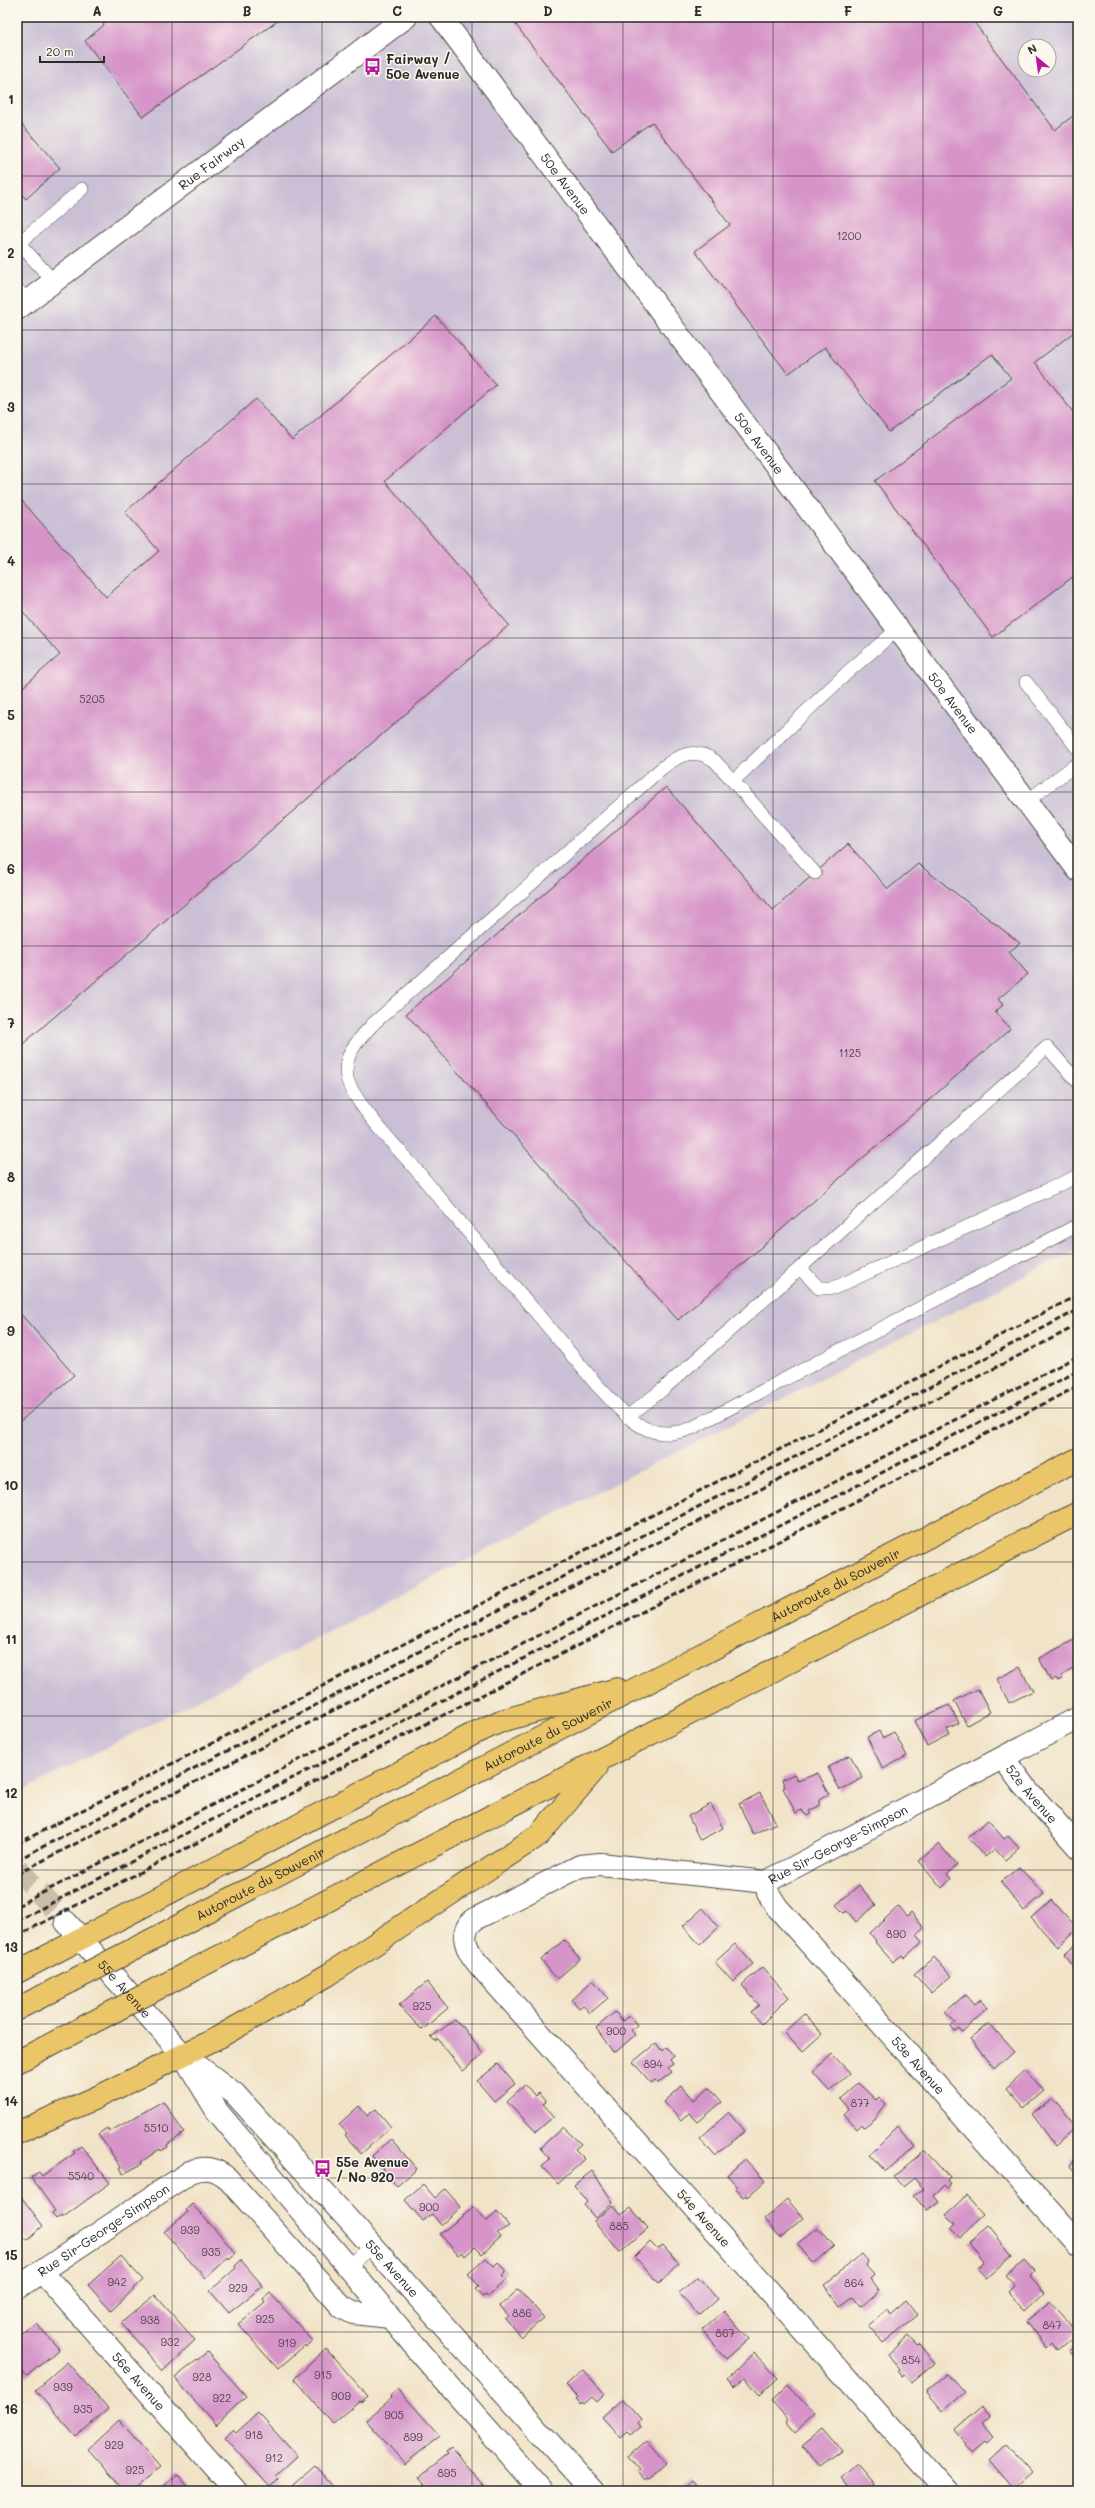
<svg xmlns="http://www.w3.org/2000/svg" width="1095" height="2508" font-family="Mali,sans-serif">
<rect width="100%" height="100%" fill="#fbf7ec"/>
<filter id="ink" filterUnits="userSpaceOnUse"><feTurbulence type="fractalNoise" baseFrequency=".025" numOctaves="2"/><feDisplacementMap in="SourceGraphic" scale="8" xChannelSelector="R" yChannelSelector="G"/><feConvolveMatrix kernelMatrix="1 2 1 2 8 2 1 2 1" color-interpolation-filters="sRGB"/></filter>
<filter id="wash" filterUnits="userSpaceOnUse"><feTurbulence type="fractalNoise" baseFrequency=".012" numOctaves="4" result="noise"/><feDisplacementMap in="SourceGraphic" scale="16" xChannelSelector="R" yChannelSelector="G"/><feGaussianBlur stdDeviation="0.9" result="paint"/><feColorMatrix in="noise" values="0 0 0 0 0 0 0 0 0 0 0 0 0 0 0 0 0 1.4 0 .05"/><feComposite in="paint" operator="in"/></filter>
<g filter="url(#wash)">
<rect width="100%" height="100%" fill="#f1e3c7"/>
<path fill="#cbbfd5" fill-rule="evenodd" d="M17,17h1061v1232l-515,261 -546,284zM1025,46h24v24h-24z"/>
<g id="blocks">
<path fill="#d694c9" d="M99,17h184l-140,100 -58,-76 19,-16z
M510,17h460l85,113 23,-18v217l-43,33 43,57v154l-85,64 -118,-156 136,-103 -19,-24 -103,78 -64,-85 -37,27 -93,-123 35,-26 -78,-103 -40,29z
M17,119l43,49 -34,31 -9,-10z
M436,316l60,69 -111,96 124,144 -492,424v-357l43,-37 -43,-50v-110l89,102 53,-46 -34,-39 131,-113 36,41z
M666,787l107,123 75,-66 40,45 30,-25 102,79 -11,9 19,22 -30,25 5,6 -8,7 15,17 -332,291 -272,-306z
M17,1310l57,65 -57,49z
M1074,1640l4,8v18l-17,10 2,2 -5,3 -2,-3 -5,3 -12,-23z
M1020,1667l13,24 -24,12 -12,-24z
M978,1689l12,23 -23,13 -13,-24z
M949,1705l10,18 -12,6 3,5 -23,12 -13,-25z
M879,1731l3,7 12,-6 13,24 -24,13 -16,-32z
M850,1755l13,23 -23,12 -12,-23z
M818,1773l11,21 -10,6v6l-10,5 2,3 -4,2 -6,-6 -5,3 -13,-25 2,-1 -3,-7 12,-6 4,7z
M760,1793l16,30 -23,11 -14,-30z
M711,1804l12,24 -23,12 -12,-24z
M988,1820l16,19 4,-3 11,12 -14,12 -10,-11 -10,8 -17,-20z
M939,1844l18,21 -10,9 4,5 -9,9 -23,-27z
M1019,1867l25,27 -20,17 -23,-29z
M859,1885l17,20 -20,17 -9,-11 -3,2 -8,-8z
M1051,1900l26,29 -19,18 -27,-29z
M899,1906l8,10 4,-4 13,16 -8,7 6,7 -18,16 -2,-3 -9,7 -18,-20 1,-1 -6,-8z
M703,1908l16,19 -19,18 -17,-19z
M564,1940l16,19 -23,20 -16,-19z
M1078,1943v28l-14,-16z
M735,1944l18,20 -20,18 -18,-20z
M934,1957l17,19 -20,17 -17,-19z
M762,1967l27,30 -27,27 -11,-12 8,-7 -17,-20z
M593,1980l15,18 -18,15 -7,-8 -4,3 -7,-8z
M427,1982l21,26 -26,22 -23,-25z
M965,1995l9,10 6,-5 8,8 -26,24 -3,-4 -4,3 -4,-5 4,-3 -10,-11z
M615,2012l8,9 6,-6 8,10 -6,5 4,5 -18,16 -4,1 -17,-24z
M804,2014l18,20 -20,18 -18,-20z
M455,2020l8,7 20,27 -20,17 -25,-32 -3,2 -4,-4z
M989,2023l25,28 -20,18 -24,-30z
M656,2043l6,8 4,-4 8,9 -4,4 3,4 -5,4 4,4 -14,11 -3,-3 -4,3 -18,-21z
M832,2054l18,19 -20,18 -17,-19z
M498,2064l17,20 -21,17 -17,-20z
M1026,2071l17,20 -20,17 -17,-19z
M858,2083l18,17 3,-3 7,8 -9,12 -13,10 -2,-3 -5,5 -14,-15 5,-5 -8,-10z
M525,2084l10,12 3,-3 8,9 -3,2 11,12 -18,16 -29,-31z
M682,2086l12,14 15,-13 13,15 -24,20 -9,-9 -8,8 -17,-19z
M1051,2098l24,29 -20,18 -23,-31z
M163,2101l21,32 -17,12 1,2 -7,4 -1,-2 -19,13 1,2 -19,10 -4,-6 2,-1 -23,-33 9,-6 2,4z
M359,2106l8,10 9,-7 15,18 -30,27 -16,-19 2,-2 -8,-9z
M729,2112l16,19 -30,25 -15,-18z
M898,2126l17,21 -29,24 -16,-17z
M563,2127l18,17 -6,5 10,10 -27,25 -16,-17 8,-8 -10,-11z
M391,2139l26,30 -20,17 -8,-9 -3,2 -6,-6 3,-2 -1,-4 -10,-11z
M81,2146l29,37 -48,35 -1,-2 -5,3 -4,-6 3,-2 -24,-34 8,-5 3,4 33,-23 -2,-2z
M925,2151l26,28 -3,3 3,4 -4,3 -3,-3 -10,10 5,6 -12,9 -14,-16 11,-6 -10,-11 -11,9 -9,-10z
M1078,2155v18l-8,-9z
M745,2159l20,22 -18,16 -1,-2 -3,2 -7,-8 2,-2 -11,-12z
M592,2171l21,31 -18,16 -11,-13 3,-3 -13,-17z
M423,2184l12,14 10,-9 16,18 -20,18 -9,-11 -9,7 -18,-21z
M17,2191l26,35 -16,14 -2,-3 -8,5z
M966,2196l18,20 -24,22 -9,-9 5,-5 -10,-10z
M787,2199l16,19 -23,20 -16,-19z
M192,2204l44,49 -7,6 -1,-2 -23,21 -41,-46 24,-20 -2,-2z
M613,2205l8,10 10,-7 17,20 -28,24 -26,-31z
M474,2207l13,14 10,-9 12,14 -12,7 4,4 -19,17 -7,-7 -10,9 -3,-4 -4,3 -18,-21z
M818,2227l16,19 -20,18 -17,-20z
M988,2227l24,29 -26,23 -9,-10 7,-6 -15,-20z
M650,2242l7,7 5,-4 17,19 -20,19 -24,-26z
M862,2254l6,7 -2,5 8,9 -4,4 10,11 -19,17 -8,-10 -14,9 -15,-21z
M121,2256l22,24 -32,31 -23,-26z
M486,2258l8,8 4,-4 9,9 -5,5 4,4 -18,16 -2,-2 -3,2 -7,-8 3,-2 -11,-12z
M241,2260l22,26 -34,27 -19,-22 26,-23 -1,-2z
M1024,2260l10,11 -4,4 15,17 -19,18 -18,-19 6,-6 -8,-9z
M697,2277l6,4 14,18 -18,16 -20,-22z
M519,2289l25,29 -23,19 -16,-18 4,-3 -9,-10z
M270,2293l43,48 -7,6 -1,-2 -27,24 -40,-45 27,-22 -2,-3z
M155,2295l40,45 -32,31 -42,-48z
M906,2300l12,15 -35,28 -15,-18 19,-16 3,5z
M1051,2301l26,29 -4,3 1,2 -17,14 -5,-7 -5,5 -19,-26z
M724,2310l25,29 -23,20 -24,-29z
M36,2323l23,26 -32,27 -10,-11v-34l4,4z
M908,2336l9,10 2,-1 16,18 -23,20 -8,-9 -3,2 -3,-4 2,-2 -12,-16z
M1078,2340v21l-10,-11z
M326,2349l42,47 -7,6 -1,-1 -27,23 -39,-45z
M207,2352l39,44 -30,29 -41,-47z
M754,2353l24,25 -18,17 -16,-17 -9,8 -7,-7z
M67,2362l41,47 -32,28 -41,-47z
M583,2370l22,24 -8,8 -5,-5 -8,7 -2,-2 -1,2 -5,-5 2,-2 -12,-12z
M947,2373l17,19 -21,19 -17,-20z
M788,2385l27,30 -20,18 -9,-11 2,-2 -16,-19z
M398,2389l42,47 -35,28 -39,-44 26,-22 -2,-2z
M623,2399l18,20 -4,4 3,4 -10,8 -3,-3 -7,6 -18,-20z
M983,2406l8,9 -8,7 10,15 -5,5 -2,-2 -13,11 -8,-7 1,-1 -11,-13z
M258,2413l39,43 -22,20 3,3 -8,8 -45,-50 8,-7 3,3z
M119,2420l41,47 -28,24h-7l-37,-42z
M823,2429l18,21 -22,16 -17,-20z
M647,2440l20,23 -18,16 -2,-1 -2,2 -8,-9 3,-2 -11,-13z
M1007,2445l24,27 -18,16 -23,-27z
M451,2448l20,23 17,20h-57l-12,-14 29,-23 -2,-2z
M857,2463l18,21 -8,7h-14l-12,-14z
M315,2466l22,25h-54l3,-3 1,2z
M178,2475l14,16h-34l16,-14z
M692,2480l9,11h-22z"/>
</g>
</g>
<g filter="url(#ink)">
<use href="#blocks" fill-opacity="0" stroke="#494742" stroke-width="1"/>
<g fill="none" stroke-linecap="round" stroke-linejoin="round">
<path stroke="#c9bea8" stroke-width="22" stroke-dasharray="22 11" stroke-linecap="butt" d="M17,1868l49,54"/>
<defs>
<path id="service" d="M17,241l37,41
M19,243l63,-54
M17,289l11,12
M1026,682l52,67
M733,781l117,-111 48,-41
M1027,801l51,-38
M815,873l-100,-112c-20,-14 -35,-7 -53,7l-288,255c-14,15 -32,32 -27,55 7,26 52,71 71,94 59,71 119,141 179,213 28,29 49,61 95,43l386,-203
M800,1268l247,-221 31,35
M627,1417l35,-27 138,-122 19,20h15l244,-112
M349,2266l23,-20"/>
<g id="minor">
<path id="s1" d="M441,17l637,853"/>
<path id="s2" d="M17,309l389,-292"/>
<path id="s3" d="M1003,1758l20,27 55,62"/>
<path id="s4" d="M766,1882l2,11 9,14 301,337"/>
<path id="s5" d="M42,2272l194,219"/>
<path id="s6" d="M17,2288l173,-116c15,-6 25,-4 38,7l114,128 11,6 37,4"/>
<path id="s7" d="M947,2491l-468,-526c-12,-14 -22,-32 -4,-46l105,-53 20,-2 166,18 312,-164"/>
</g>
<g id="tertiary">
<path id="s8" d="M66,1922l117,133 34,56 206,245 119,135"/>
<path id="s9" d="M194,2063l41,31 358,397"/>
</g>
<g id="motorway">
<path id="s10" d="M136,1948l942,-489"/>
<path d="M17,1972l458,-239 26,-12 116,-32"/>
<path d="M168,1983l910,-470"/>
<path d="M17,2009l53,-27"/>
<path d="M17,2062l84,-44"/>
<path d="M17,2133l85,-38 117,-58 109,-62 211,-140 58,-68"/>
</g>
</defs>
<use href="#service" stroke="#494742" stroke-width="14"/>
<use href="#minor" stroke="#494742" stroke-width="24"/>
<use href="#tertiary" stroke="#494742" stroke-width="24"/>
<use href="#motorway" stroke="#494742" stroke-width="24"/>
<use href="#service" stroke="#fff" stroke-width="13"/>
<use href="#minor" stroke="#fff" stroke-width="22"/>
<use href="#tertiary" stroke="#fff" stroke-width="22"/>
<use href="#motorway" stroke="#ebc669" stroke-width="22"/>
<path stroke="#2b2b2b" stroke-width="3" stroke-dasharray="6 3" stroke-linecap="butt" d="M17,1844l1061,-549
M17,1860l1061,-550
M17,1874l1061,-549
M17,1906l1061,-550
M17,1921l1061,-550
M17,1936l1061,-550"/>
<defs>
<path id="motorway-bridge" d="M70,1982l66,-34
M101,2018l67,-35"/>
</defs>
<use href="#motorway-bridge" stroke="#494742" stroke-width="24" stroke-linecap="butt"/>
<use href="#motorway-bridge" stroke="#ebc669" stroke-width="22"/>
</g>
</g>
<path fill="none" stroke="#2b2b2b" stroke-width="1" stroke-opacity="0.55" d="M172,17v2474M322,17v2474M472,17v2474M623,17v2474M773,17v2474M923,17v2474M17,176h1061M17,330h1061M17,484h1061M17,638h1061M17,792h1061M17,946h1061M17,1100h1061M17,1254h1061M17,1408h1061M17,1562h1061M17,1716h1061M17,1870h1061M17,2024h1061M17,2178h1061M17,2332h1061"/>
<defs>
<symbol id="bus-bare" viewBox="-9 -9 18 18"><path d="M-5-6H5V4H4V6H2V4H-2V6H-4V4H-5ZM-3.5-4V0h7V-4ZM-3.5 1.2v1.5H-2V1.2ZM2 1.2v1.5H3.5V1.2Z" fill="#b5179e" stroke="#fbf7ec" stroke-width="2.5" paint-order="stroke"/></symbol>
</defs>
<g fill-rule="evenodd">
<use href="#bus-bare" x="360" y="54" width="25" height="25"/>
<use href="#bus-bare" x="310" y="2156" width="25" height="25"/>
</g>
<g text-anchor="middle" stroke-width="3" stroke-linejoin="round" paint-order="stroke">
<g font-size="11" fill="#564552">
<text x="849" y="240">1200</text>
<text x="92" y="703">5205</text>
<text x="850" y="1057">1125</text>
<text x="896" y="1938">890</text>
<text x="422" y="2010">925</text>
<text x="616" y="2035">900</text>
<text x="653" y="2068">894</text>
<text x="860" y="2107">877</text>
<text x="156" y="2132">5510</text>
<text x="81" y="2180">5540</text>
<text x="429" y="2211">900</text>
<text x="619" y="2230">885</text>
<text x="190" y="2234">939</text>
<text x="211" y="2256">935</text>
<text x="117" y="2286">942</text>
<text x="854" y="2287">864</text>
<text x="238" y="2292">929</text>
<text x="522" y="2317">886</text>
<text x="265" y="2323">925</text>
<text x="150" y="2324">938</text>
<text x="1052" y="2329">847</text>
<text x="725" y="2337">867</text>
<text x="170" y="2346">932</text>
<text x="287" y="2347">919</text>
<text x="911" y="2364">854</text>
<text x="323" y="2379">915</text>
<text x="202" y="2381">928</text>
<text x="63" y="2391">939</text>
<text x="341" y="2400">909</text>
<text x="222" y="2402">922</text>
<text x="83" y="2413">935</text>
<text x="394" y="2419">905</text>
<text x="254" y="2439">918</text>
<text x="413" y="2441">899</text>
<text x="114" y="2449">929</text>
<text x="274" y="2462">912</text>
<text x="135" y="2474">925</text>
<text x="447" y="2477">895</text>
</g>
<g font-size="13" font-weight="bold" fill="#2b2b2b" stroke="#fbf7ec" text-anchor="start">
<text x="386" y="64">Fairway /<tspan x="386" dy="15">50e Avenue</tspan></text>
<text x="336" y="2167">55e Avenue<tspan x="336" dy="15">/ No 920</tspan></text>
</g>
<g font-size="13" fill="#2b2b2b" stroke="#fbf7ec">
<text dy="5" stroke="none"><textPath href="#s2" startOffset="243">Rue Fairway</textPath></text>
<text dy="5" stroke="none"><textPath href="#s1" startOffset="208">50e Avenue</textPath></text>
<text dy="5" stroke="none"><textPath href="#s1" startOffset="532">50e Avenue</textPath></text>
<text dy="5" stroke="none"><textPath href="#s1" startOffset="856">50e Avenue</textPath></text>
<text dy="5" stroke="none"><textPath href="#s10" startOffset="788">Autoroute du Souvenir</textPath></text>
<text dy="5" stroke="none"><textPath href="#s10" startOffset="464">Autoroute du Souvenir</textPath></text>
<text dy="5" stroke="none"><textPath href="#s3" startOffset="46">52e Avenue</textPath></text>
<text dy="5" stroke="none"><textPath href="#s7" startOffset="1143">Rue Sir-George-Simpson</textPath></text>
<text dy="5" stroke="none"><textPath href="#s10" startOffset="140">Autoroute du Souvenir</textPath></text>
<text dy="5" stroke="none"><textPath href="#s8" startOffset="89">55e Avenue</textPath></text>
<text dy="5" stroke="none"><textPath href="#s4" startOffset="240">53e Avenue</textPath></text>
<text transform="translate(704 2218) rotate(48)" y="5">54e Avenue</text>
<text dy="5" stroke="none"><textPath href="#s6" startOffset="104">Rue Sir-George-Simpson</textPath></text>
<text dy="5" stroke="none"><textPath href="#s9" startOffset="286">55e Avenue</textPath></text>
<text dy="5" stroke="none"><textPath href="#s5" startOffset="146">56e Avenue</textPath></text>
</g>
</g>
<rect width="1095" height="2508" fill="none" stroke="#fbf7ec" stroke-width="44"/>
<g transform="translate(1037 58) rotate(331)"><circle r="19" fill="#fbf7ec" stroke="#a8a59f"/>
<path d="M0-3L7 15L0 10L-7 15Z" fill="#b5179e"/>
<text y="-6" font-size="11" font-weight="bold" text-anchor="middle" fill="#2b2b2b">N</text>
</g>
<path d="M40 56v6h64v-6" fill="none" stroke="#2b2b2b" stroke-width="2"/>
<text x="46" y="56" font-size="12" fill="#2b2b2b" stroke="#fbf7ec" stroke-width="3" paint-order="stroke">20 m</text>
<rect x="22" y="22" width="1051" height="2464" fill="none" stroke="#2b2b2b" stroke-width="1.5"/>
<g font-size="13" text-anchor="middle" font-weight="bold" fill="#2b2b2b">
<text x="97" y="16">A</text>
<text x="247" y="16">B</text>
<text x="397" y="16">C</text>
<text x="548" y="16">D</text>
<text x="698" y="16">E</text>
<text x="848" y="16">F</text>
<text x="998" y="16">G</text>
<text x="11" y="104">1</text>
<text x="11" y="258">2</text>
<text x="11" y="412">3</text>
<text x="11" y="566">4</text>
<text x="11" y="720">5</text>
<text x="11" y="874">6</text>
<text x="11" y="1028">7</text>
<text x="11" y="1182">8</text>
<text x="11" y="1336">9</text>
<text x="11" y="1490">10</text>
<text x="11" y="1644">11</text>
<text x="11" y="1798">12</text>
<text x="11" y="1952">13</text>
<text x="11" y="2106">14</text>
<text x="11" y="2260">15</text>
<text x="11" y="2414">16</text>
</g>
</svg>
